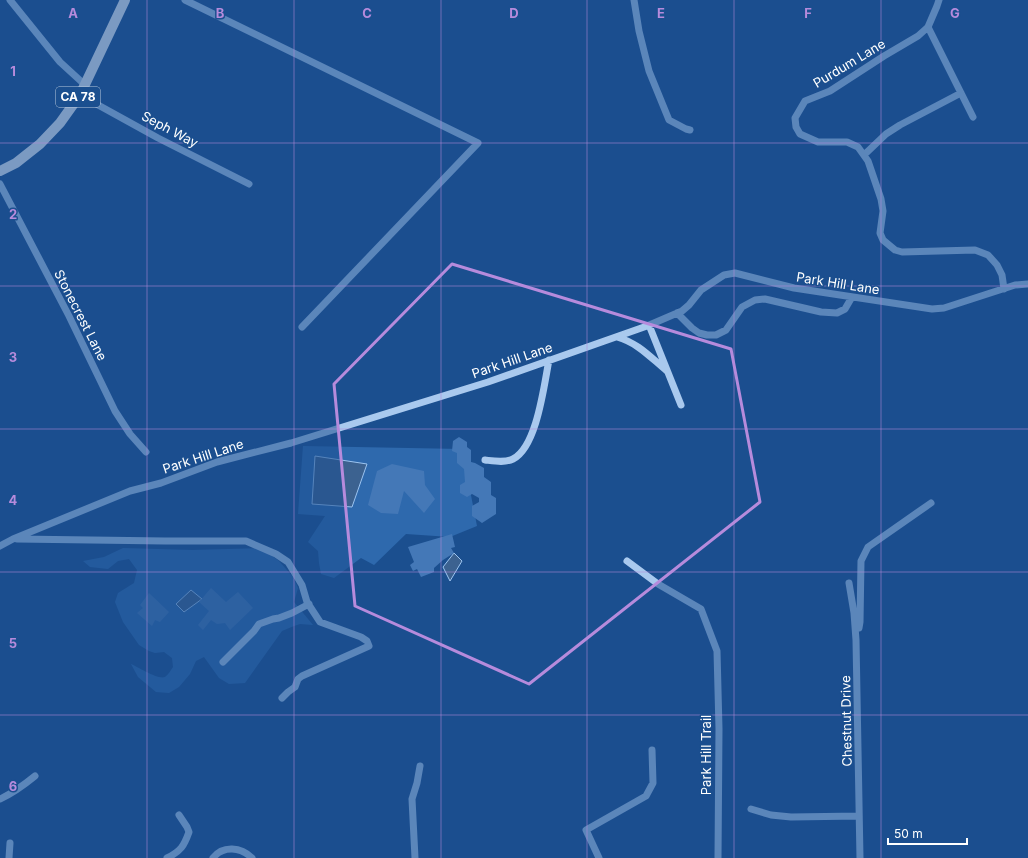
<svg xmlns="http://www.w3.org/2000/svg" width="1028" height="858" font-family="Inter,sans-serif">
<rect width="100%" height="100%" fill="#1b4f8f"/>
<path fill="#2e69ad" d="M303,446l159,3 15,77 -27,11 -44,-3 -32,31 -13,-7 -27,20 -13,-4 -2,-11 -1,-12 -10,-9 17,-26 -27,-2z
M123,548l69,2 69,-2 18,13 14,16 5,11 -4,14 19,23 -13,-1 -6,2 -12,5 -37,52 -16,1 -10,-6 -15,-21 -8,4 -6,13 -11,13 -10,6 -13,-1 -18,-15 -7,-13c7,3 27,16 34,13 3,-2 6,-7 8,-10l-1,-9 -8,-6 -9,1 -6,-2 -10,-6 -16,-23 -8,-20 3,-9 16,-10 3,-13 -8,-11 -11,2 -10,8 -18,-2 -7,-6 21,-4z"/>
<path fill="#3c6290" stroke="#9cc4f0" d="M315,456l52,8 -15,43 -40,-3z
M454,553l8,8 -12,20 -7,-14z
M191,590l11,9 -18,13 -8,-8z"/>
<path fill="#4478b7" d="M459,437l8,5v5l4,3v12l4,1 9,5v9l7,5v13l5,3v16l-14,9 -10,-7v-10l7,-4v-4l-7,-4 -5,3 -7,-4v-8l5,-3 -1,-13 -7,-6v-10l-5,-2 1,-10z
M392,464l32,7 1,14 10,14 -11,14 -20,-22 -6,23 -17,-1 -13,-8 9,-34z
M452,534l3,13 -4,1 3,5 -11,7 -9,8v4l-13,5 -4,-8 -4,2 -3,-6 4,-3 -6,-15z
M211,588l15,14 12,-10 15,16 -23,22 -5,-7 -8,1 -6,-4 -8,10 -5,-5 11,-14 -10,-9z
M149,593l20,19 -9,10 -5,-2 -3,6 -15,-13 6,-5 -3,-3z"/>
<g fill="none" stroke-linecap="round" stroke-linejoin="round">
<path stroke="#a9c9ee" stroke-width="7" d="M10,0l50,62 24,22
M185,0l293,143 -176,184
M634,0l5,31 10,40 20,49 17,9 4,1
M939,0l-2,6 -9,21 -10,9 -34,20 -54,35 -25,10 -10,17 1,9 4,7 18,8h29l11,5 10,14 13,38 2,12 -3,22 3,7 12,10 7,2 73,-2 13,5 9,10 5,10 2,14
M928,27l45,90
M80,95l78,43 91,46
M864,155l22,-21 14,-9 61,-32
M0,184l69,132 46,95 15,23 16,18
M677,313l15,15 7,5 8,2h9l10,-5 16,-23 13,-7 10,-1 56,13 16,1 8,-4 7,-12
M649,325l32,80
M617,337c21,6 33,20 50,34
M485,460c9,1 20,3 28,-1 24,-12 31,-74 36,-99
M17,539l148,2h81l30,13 12,8 14,23 5,17 13,20 41,15 6,4 2,5 -67,30 -4,3 -3,8 -7,5 -6,6
M0,546l13,-7 117,-48 31,-8 56,-21 74,-19 197,-61 159,-56 35,-15 7,-6 12,-15 23,-15 11,-2 59,15 138,21 12,-1 71,-23 13,-1
M627,561l31,23 43,25 16,42 2,78 -1,129
M849,583l5,30 2,27 4,218
M859,628l1,-6 1,-61 7,-14 63,-44
M223,662l31,-31 5,-7 14,-5 6,-1 13,-5 17,-9
M0,799c13,-6 24,-14 35,-23
M751,809l20,6 20,2 68,-1
M9,858l1,-15
M167,858c14,-7 17,-12 22,-26l-2,-5 -8,-12
M213,858c10,-13 28,-11 39,0
M415,858l-3,-59 5,-16 3,-17
M599,858l-13,-28 60,-34 7,-13 -1,-33"/>
<path stroke="#f0f6ff" stroke-width="10" d="M0,171l16,-8 24,-19 20,-21 20,-28 45,-95"/>
</g>
<path d="M0 0H1028V858H0ZM452,264l279,85 29,153 -231,182 -174,-78 -21,-222z" fill="#1b4f8f" fill-opacity=".55" fill-rule="evenodd"/>
<path fill="none" stroke="#b68bdc" stroke-width="3" stroke-linejoin="round" d="M452,264l279,85 29,153 -231,182 -174,-78 -21,-222z"/>
<path fill="none" stroke="#b68bdc" stroke-width="1" stroke-opacity="0.55" d="M147,0v858M294,0v858M441,0v858M587,0v858M734,0v858M881,0v858M0,143h1028M0,286h1028M0,429h1028M0,572h1028M0,715h1028"/>
<g text-anchor="middle" stroke-width="3" stroke-linejoin="round" paint-order="stroke">
<rect fill="#1b4f8f" stroke="#bbcadd" stroke-width="1" x="56" y="87" width="44" height="20" rx="3"/>
<g font-size="12" font-weight="bold" fill="#fff">
<text x="78" y="101">CA 78</text>
</g>
<g font-size="13" fill="#fff" stroke="#1b4f8f">
<text transform="translate(849 63) rotate(-31)" y="5">Purdum Lane</text>
<text transform="translate(170 129) rotate(28)" y="5">Seph Way</text>
<text transform="translate(838 283) rotate(9)" y="5">Park Hill Lane</text>
<text transform="translate(81 315) rotate(63)" y="5">Stonecrest Lane</text>
<text transform="translate(512 360) rotate(-19)" y="5">Park Hill Lane</text>
<text transform="translate(203 456) rotate(-18)" y="5">Park Hill Lane</text>
<text transform="translate(846 721) rotate(-91)" y="5">Chestnut Drive</text>
<text transform="translate(706 755) rotate(-90)" y="5">Park Hill Trail</text>
</g>
</g>
<g font-size="13" text-anchor="middle" font-weight="bold" fill="#b68bdc" stroke="#1b4f8f" stroke-width="3" stroke-linejoin="round" paint-order="stroke">
<text x="73" y="18">A</text>
<text x="220" y="18">B</text>
<text x="367" y="18">C</text>
<text x="514" y="18">D</text>
<text x="661" y="18">E</text>
<text x="808" y="18">F</text>
<text x="955" y="18">G</text>
<text x="13" y="76">1</text>
<text x="13" y="219">2</text>
<text x="13" y="362">3</text>
<text x="13" y="505">4</text>
<text x="13" y="648">5</text>
<text x="13" y="791">6</text>
</g>
<path d="M888 838v6h79v-6" fill="none" stroke="#ffffff" stroke-width="2"/>
<text x="894" y="838" font-size="12" fill="#ffffff" stroke="#1b4f8f" stroke-width="3" paint-order="stroke">50 m</text>
</svg>
